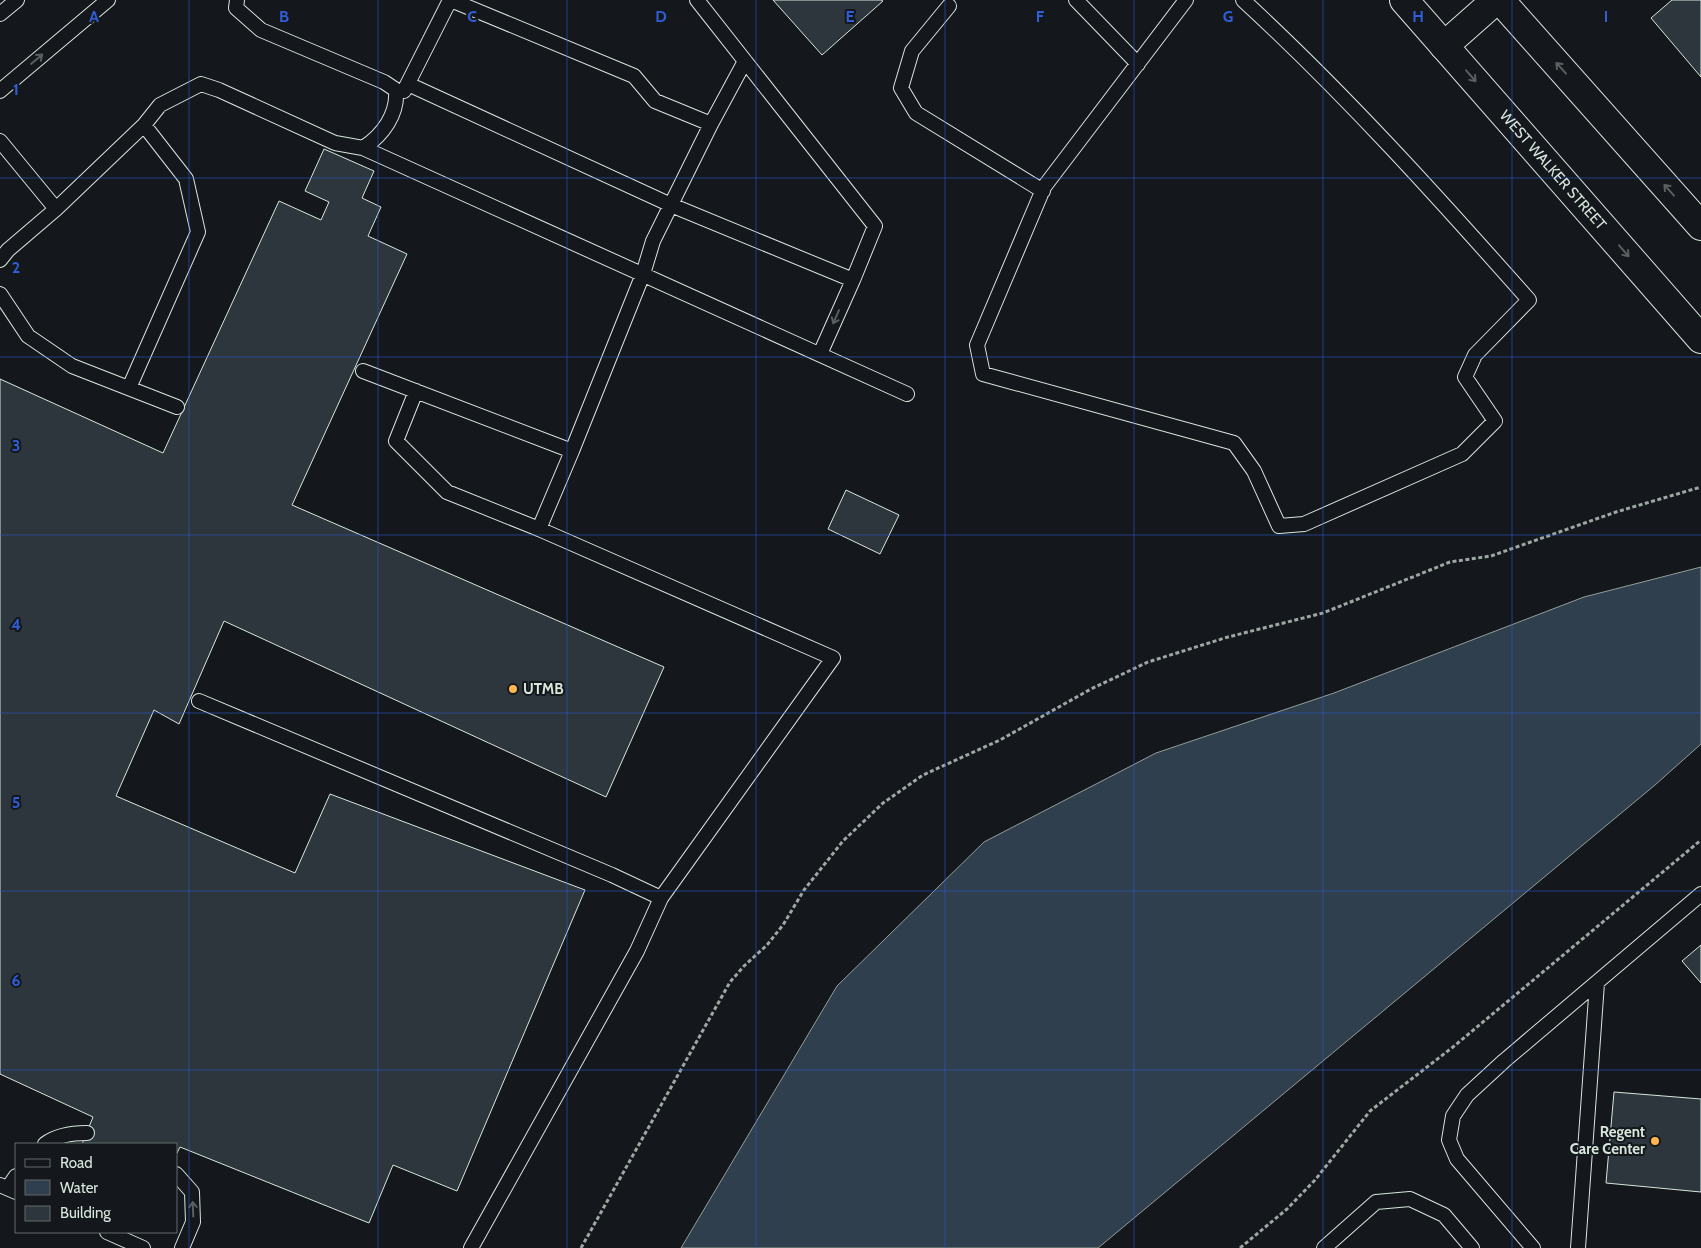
<svg xmlns="http://www.w3.org/2000/svg" width="1701" height="1248" font-family="Cabin,sans-serif">
<rect width="100%" height="100%" fill="#14181c"/>
<path fill="#2f3f4d" stroke="#939e99" d="M1701,567v177l-46,41 -557,463h-417l156,-262 147,-144 172,-89 178,-60 250,-96z"/>
<path fill="#2c363c" stroke="#d8e6dc" d="M773,0h108l2,1 -61,54z
M1672,0h29v77l-50,-59z
M324,149l50,22 -12,27 19,9 -13,29 39,18 -115,251 372,162 -58,130 -382,-176 -45,103 -25,-14 -38,86 179,77 35,-79 255,96 -128,301 -64,-26 -24,58 -189,-76 -4,8v-11h-94l11,-27 -93,-43v-695l163,74 116,-252 42,19 8,-18 -24,-11z
M846,490l53,25 -19,39 -52,-25z
M1701,945v38l-19,-22z
M1614,1092l87,7v93l-95,-9z"/>
<g fill="none" stroke-linecap="round" stroke-linejoin="round">
<defs>
<path id="lane" d="M1076,0l62,64
M1186,0l-142,187 -67,158 6,29 251,69 20,28 25,55 25,-2 158,-70 33,-33 -30,-44 10,-22 54,-55c-92,-104 -184,-206 -286,-300
M949,6l-37,45 -11,37 15,25 127,78
M0,14l17,-14
M408,84l263,121 182,75 22,-54 -178,-226
M0,91l108,-91
M404,91l46,-91
M711,124l34,-63
M0,141l56,68 -48,41 -8,10
M363,148l544,246
M56,209l88,-84 16,-20 41,-21 18,6 116,53 28,5c20,-13 35,-34 33,-58l-12,-8 -123,-52 -25,-22 1,-8
M0,294l28,42 44,30 105,41
M820,354l33,-74
M363,371l209,80 71,-177 10,-33 58,-117 -56,-23 -21,-25 -183,-76
M129,388l69,-156 -12,-53 -42,-54
M416,391l-20,50 51,51 92,37
M572,451l-33,78 294,129 -172,240
M199,701l413,174 49,23 -24,53 -166,297
M45,1144c12,-9 27,-11 42,-11
M176,1174l16,18 1,30 -11,26
M0,1185l16,7
M8,1188l8,-12
M107,1232l36,16
M1324,1248l52,-46 34,-3 34,16 28,33
M1533,1248l-76,-89 -8,-19 4,-24 14,-21 37,-34 197,-167
M1578,1248l19,-265"/>
<path id="street" d="M1444,46l52,-46"/>
<g id="secondary">
<path id="s1" d="M1404,0l297,339"/>
<path d="M1500,0l201,226"/>
</g>
</defs>
<use href="#lane" stroke="#d8e6dc" stroke-width="16"/>
<use href="#street" stroke="#d8e6dc" stroke-width="30"/>
<use href="#secondary" stroke="#d8e6dc" stroke-width="30"/>
<path stroke="#9da8a2" stroke-width="3" stroke-dasharray="4 2.5" stroke-linecap="butt" d="M581,1248l149,-266 14,-16 23,-21 16,-20 21,-35 39,-49 40,-38 40,-28 77,-35 91,-51 57,-27 80,-25 95,-24 127,-51 41,-6 125,-44 85,-25
M1240,1248l47,-39 28,-29 55,-69 83,-64 248,-207"/>
<use href="#lane" stroke="#14181c" stroke-width="14"/>
<use href="#street" stroke="#14181c" stroke-width="28"/>
<use href="#secondary" stroke="#14181c" stroke-width="28"/>
</g>
<defs><path id="oneway-shaft" d="M-6 0H5M1.5-3L5.5 0L1.5 3" fill="none" stroke-width="1.6" stroke-linecap="round" stroke-linejoin="round" transform="scale(1.25)"/></defs>
<g stroke="#59605f">
<use href="#oneway-shaft" transform="translate(37 59) rotate(-40)"/>
<use href="#oneway-shaft" transform="translate(1561 68) rotate(-132)"/>
<use href="#oneway-shaft" transform="translate(1471 76) rotate(49)"/>
<use href="#oneway-shaft" transform="translate(1669 190) rotate(-132)"/>
<use href="#oneway-shaft" transform="translate(1624 251) rotate(49)"/>
<use href="#oneway-shaft" transform="translate(836 317) rotate(114)"/>
<use href="#oneway-shaft" transform="translate(193 1209) rotate(-92)"/>
</g>
<path fill="none" stroke="#305dd8" stroke-width="1" stroke-opacity="0.55" d="M189,0v1248M378,0v1248M567,0v1248M756,0v1248M945,0v1248M1134,0v1248M1323,0v1248M1512,0v1248M0,178h1701M0,357h1701M0,535h1701M0,713h1701M0,891h1701M0,1070h1701"/>
<g fill="#ffb74d" stroke="#14181c" stroke-width="2">
<circle cx="513" cy="689" r="5"/>
<circle cx="1655" cy="1141" r="5"/>
</g>
<g text-anchor="middle" stroke-width="4" stroke-linejoin="round" paint-order="stroke">
<g font-size="15" fill="#d8e6dc" stroke="#14181c">
<text dy="5" stroke="none"><textPath href="#s1" startOffset="226">WEST WALKER STREET</textPath></text>
</g>
<g font-size="15" font-weight="bold" fill="#d8e6dc" stroke="#14181c" text-anchor="start">
<text x="523" y="694">UTMB</text>
<text x="1645" y="1137" text-anchor="end">Regent<tspan x="1645" dy="17">Care Center</tspan></text>
</g>
</g>
<g font-size="16" text-anchor="middle" font-weight="bold" fill="#305dd8" stroke="#14181c" stroke-width="4" stroke-linejoin="round" paint-order="stroke">
<text x="94" y="22">A</text>
<text x="284" y="22">B</text>
<text x="472" y="22">C</text>
<text x="661" y="22">D</text>
<text x="850" y="22">E</text>
<text x="1040" y="22">F</text>
<text x="1228" y="22">G</text>
<text x="1418" y="22">H</text>
<text x="1606" y="22">I</text>
<text x="16" y="95">1</text>
<text x="16" y="273">2</text>
<text x="16" y="451">3</text>
<text x="16" y="630">4</text>
<text x="16" y="808">5</text>
<text x="16" y="986">6</text>
</g>
<rect x="15" y="1143" width="162" height="90" fill="#14181c" stroke="#626a69"/>
<rect x="25" y="1159" width="25" height="8" fill="#14181c" stroke="#626a69"/>
<text x="60" y="1168" font-size="15" fill="#d8e6dc">Road</text>
<rect x="25" y="1180" width="25" height="15" fill="#2f3f4d" stroke="#626a69"/>
<text x="60" y="1193" font-size="15" fill="#d8e6dc">Water</text>
<rect x="25" y="1206" width="25" height="15" fill="#2c363c" stroke="#626a69"/>
<text x="60" y="1218" font-size="15" fill="#d8e6dc">Building</text>
</svg>
